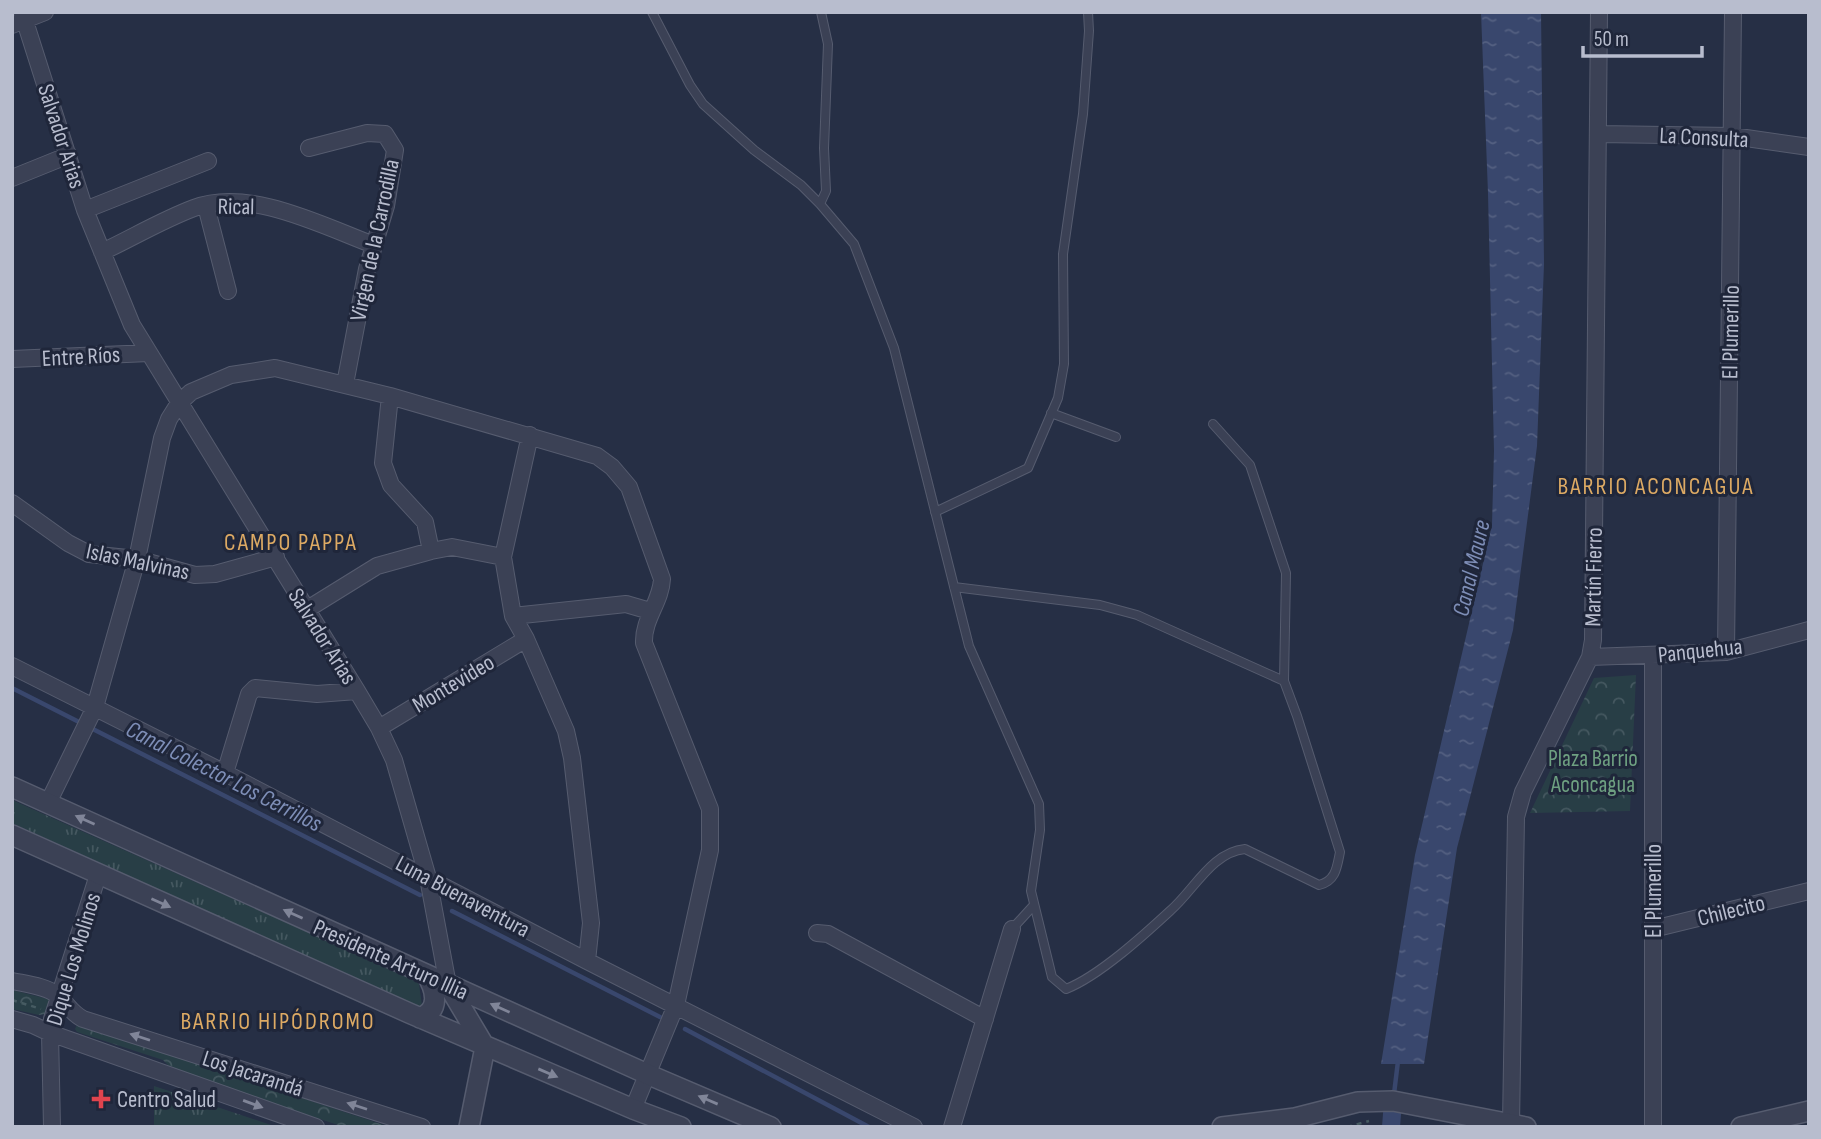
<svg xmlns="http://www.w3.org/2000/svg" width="1821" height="1139" font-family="'Sofia Sans Condensed',sans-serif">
<defs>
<pattern id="grass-tufts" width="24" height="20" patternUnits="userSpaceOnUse" patternTransform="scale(1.75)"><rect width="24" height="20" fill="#283e46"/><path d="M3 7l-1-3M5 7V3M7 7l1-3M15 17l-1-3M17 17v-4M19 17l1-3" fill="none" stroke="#455860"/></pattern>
<pattern id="forest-crowns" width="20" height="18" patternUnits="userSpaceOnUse" patternTransform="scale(1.75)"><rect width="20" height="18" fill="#283e46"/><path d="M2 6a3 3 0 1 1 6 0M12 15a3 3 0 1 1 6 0" fill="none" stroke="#455860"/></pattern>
<pattern id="water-ripples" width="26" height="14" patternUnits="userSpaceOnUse" patternTransform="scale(1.75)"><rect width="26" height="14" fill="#39476d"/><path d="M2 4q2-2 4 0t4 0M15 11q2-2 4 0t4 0" fill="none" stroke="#546081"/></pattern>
</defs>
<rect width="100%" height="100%" fill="#262f45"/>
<path fill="url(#grass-tufts)" d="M12,800l401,179 6,5 3,22h-7l-403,-183z
M154,1086l123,41h-123z"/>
<path fill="url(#forest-crowns)" d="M1636,675l-6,136 -100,2 64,-135z
M12,990l36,9 2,2 -4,13 -7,1 -27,-6z
M77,1025l36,11 277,91h-46l-171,-57 -10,-10 -86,-28 -2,-3z"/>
<path fill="url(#water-ripples)" d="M1481,12h60l3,252 -7,182 -24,184 -56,218 -33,216h-43l34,-209 77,-330 2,-74 -6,-258z"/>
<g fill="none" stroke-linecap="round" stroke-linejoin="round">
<path stroke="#39476d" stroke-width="4.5" d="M12,688l408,207
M452,911l208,106
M685,1029l184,98
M1394,1094l4,-33"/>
<path stroke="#39476d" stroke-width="18" d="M1391,1127l2,-26"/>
<defs>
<path id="service" d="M652,12l38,73 13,19 51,46 47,35 19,19 34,40 40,104 75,298 70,158 1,26 -9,61 21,86 14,12c33,-13 78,-54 105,-79 23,-20 41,-58 74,-61l74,36c17,-4 18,-18 21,-33l-43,-136 -13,-35 2,-108 -36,-108 -37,-41
M820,204l6,-13 -2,-43 4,-104 -7,-32
M1051,413l65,24
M935,512l93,-44 30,-70 6,-34 -1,-110 20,-140 6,-83 -1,-19
M954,587l146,18 37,10 147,66
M1012,929l22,-24"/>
<path id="minor" d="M22,12l63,198 47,115 225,366 22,37 15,32 34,118 20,107
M12,25l33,-13
M1599,134l133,2 77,11
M309,148l58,-15 18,1 10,16 -9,56 -19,63 -22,115
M12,178l57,-23
M206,206l22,85
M85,210l123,-49
M102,252c30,-14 60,-32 92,-44 55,-21 129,18 180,37
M12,359l137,-6
M390,396l-7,67 8,22 34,37 6,29
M530,435l-27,122 10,59 13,23 40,92 6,27 19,165 -4,38
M12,503l56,40 21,11 48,5 58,16 20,-1 61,-17
M306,610l71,-44 54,-15 21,-4 51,10
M513,616l113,-12 24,7
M1726,652l7,-640
M1590,657l136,-5 83,-22
M12,666l213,107 362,188 327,166
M379,728l147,-89
M225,773l24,-79 6,-6 62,6 40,-3
M48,803l47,-96 42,-148 25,-121 7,-19 10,-16 12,-11 40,-17 44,-7 115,28 207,60 15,11 17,20 33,92c-1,23 -19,40 -18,64l66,166v41l-34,155 -43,104
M1653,929l156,-38
M817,933l11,1 157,85
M12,981c14,3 34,5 45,14 10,8 14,18 26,24l339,108
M12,1019l21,6 17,8 266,94
M1511,1124l5,-307 7,-25 67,-135 3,-17 6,-628
M52,1127l-2,-94 2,-14 46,-144
M952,1127l60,-198
M1653,1127v-472"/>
<path id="tertiary" d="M12,787l635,287 124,53
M12,835l397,178 224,96 48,18
M448,985l37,62 -16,80
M420,1018c21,-8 16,-28 6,-44
M1222,1127l73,-9 63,-16 35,-1 133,26
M1741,1127l68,-16"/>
</defs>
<use href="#service" stroke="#565c6f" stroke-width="10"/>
<use href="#minor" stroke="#565c6f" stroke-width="18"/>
<use href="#tertiary" stroke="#565c6f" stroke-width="22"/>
<path stroke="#465b62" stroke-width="2.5" stroke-dasharray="5 5" stroke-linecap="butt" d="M12,1000l29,9
M1347,1127l22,-6"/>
<use href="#service" stroke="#3b4155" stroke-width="8"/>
<use href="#minor" stroke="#3b4155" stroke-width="16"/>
<use href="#tertiary" stroke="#3b4155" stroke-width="19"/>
</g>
<defs><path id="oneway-solid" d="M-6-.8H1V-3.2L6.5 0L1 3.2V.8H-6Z" transform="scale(1.75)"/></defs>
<g fill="#808598">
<use href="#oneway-solid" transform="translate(85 820) rotate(-156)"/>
<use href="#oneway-solid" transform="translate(161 903) rotate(24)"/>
<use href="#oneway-solid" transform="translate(293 914) rotate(-156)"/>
<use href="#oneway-solid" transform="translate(500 1008) rotate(-156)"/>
<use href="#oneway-solid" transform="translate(140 1037) rotate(-162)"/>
<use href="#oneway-solid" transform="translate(548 1073) rotate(23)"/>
<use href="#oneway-solid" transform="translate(708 1100) rotate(-157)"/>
<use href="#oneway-solid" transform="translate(253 1104) rotate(20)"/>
<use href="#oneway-solid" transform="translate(357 1106) rotate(-162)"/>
</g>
<path fill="#e0444e" stroke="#1f263a" stroke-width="2.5" d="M97.5 1088.5h7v7h7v7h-7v7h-7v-7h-7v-7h7z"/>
<g text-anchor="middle" stroke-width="6" stroke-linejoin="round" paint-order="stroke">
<g font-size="23" fill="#b8bdce" stroke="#1f263a">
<text transform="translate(62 136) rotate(72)" y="8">Salvador Arias</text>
<text transform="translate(1704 137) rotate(3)" y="8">La Consulta</text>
<text transform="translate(236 206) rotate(1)" y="8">Rical</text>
<text transform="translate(374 240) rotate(-78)" y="8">Virgen de la Carrodilla</text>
<text transform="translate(1730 332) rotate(-89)" y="8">El Plumerillo</text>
<text transform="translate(81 356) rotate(-3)" y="8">Entre Ríos</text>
<text transform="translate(138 561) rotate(12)" y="8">Islas Malvinas</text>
<text transform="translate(1593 577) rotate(-89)" y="8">Martín Fierro</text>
<text transform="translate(323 636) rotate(58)" y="8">Salvador Arias</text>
<text transform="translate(1700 650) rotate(-6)" y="8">Panquehua</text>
<text transform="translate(453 683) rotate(-31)" y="8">Montevideo</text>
<text transform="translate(1653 891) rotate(-90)" y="8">El Plumerillo</text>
<text transform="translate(463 896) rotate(28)" y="8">Luna Buenaventura</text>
<text transform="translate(1731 910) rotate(-14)" y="8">Chilecito</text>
<text transform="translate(73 959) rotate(-73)" y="8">Dique Los Molinos</text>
<text transform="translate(391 959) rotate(24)" y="8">Presidente Arturo Illia</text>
<text transform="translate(253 1073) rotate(18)" y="8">Los Jacarandá</text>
</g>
<g font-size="23" fill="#6ea081" stroke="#1f263a">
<text x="1593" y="766">Plaza Barrio<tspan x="1593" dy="26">Aconcagua</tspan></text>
</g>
<g font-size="23" fill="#b8bdce" stroke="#1f263a" text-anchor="start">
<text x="117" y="1107">Centro Salud</text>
</g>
<g font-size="24" letter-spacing="2" fill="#ddaa64" stroke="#1f263a">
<text x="1656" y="494">BARRIO ACONCAGUA</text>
<text x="291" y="550">CAMPO PAPPA</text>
<text x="278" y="1029">BARRIO HIPÓDROMO</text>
</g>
<g font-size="24" font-style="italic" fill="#7e8eb7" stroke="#1f263a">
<text transform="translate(1471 568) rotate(-77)" y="8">Canal Maure</text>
<text transform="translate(224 776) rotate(27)" y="8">Canal Colector Los Cerrillos</text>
</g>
</g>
<rect width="1821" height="1139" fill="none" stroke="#b8bdce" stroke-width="28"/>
<path d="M1583 46v10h119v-10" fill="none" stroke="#b8bdce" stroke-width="3.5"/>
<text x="1594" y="46" font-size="21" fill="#b8bdce" stroke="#1f263a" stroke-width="5" paint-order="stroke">50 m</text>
</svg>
